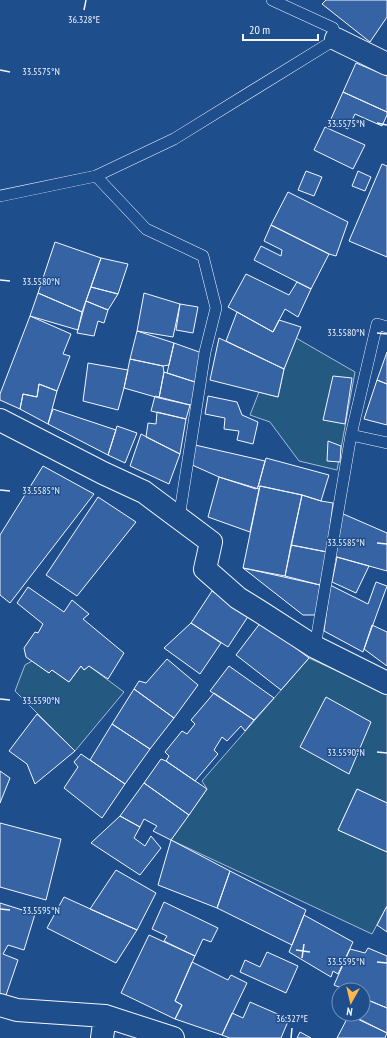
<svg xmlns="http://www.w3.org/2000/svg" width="387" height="1038" font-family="'PT Sans Narrow',sans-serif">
<rect width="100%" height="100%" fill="#1f4e8c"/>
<path fill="#245a82" stroke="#a8bbd7" d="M296,338l59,34 -18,98 -38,-9 -29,-39 -20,-7 9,-23 19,5 6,-28z
M309,658l78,36v109l-30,-14 -19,41 49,22v54l-15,28 -201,-94 36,-51 -5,-8z
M32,661l17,12 3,-3 17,12 12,-16 3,4 5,-4 35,26 -49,59 -60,-60 10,-26z"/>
<path fill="#3563a3" stroke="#f2f6ff" d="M326,0h61v17l-17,25 -48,-38z
M356,63l31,13v36l-44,-20z
M343,92l44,20v3l-5,11 -27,-12 -7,15 -18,-8z
M325,127l40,18 -12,24 -39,-19z
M382,164l5,2v91l-38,-16z
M306,171l16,6 -8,19 -16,-6z
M358,171l13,6 -6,14 -13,-5z
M288,192l60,30 -12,34 -7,-2 -58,-29z
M271,225l58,29 -18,35 -57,-29 7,-14 20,10 1,-6 -18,-9z
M55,242l46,16 -19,54 -44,-19z
M101,258l27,6 -10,30 -27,-7z
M246,274l43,21 8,-13 14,7 -13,28 -13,-8 -12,23 -45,-25z
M91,287l27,7 -10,16 -22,-9z
M38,293l44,19 -4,18 -48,-14z
M144,293l36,11 -7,33 -36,-6z
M86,301l22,9 -4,13 -6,-2 -4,15 -17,-3z
M180,304l18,3 -5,26 -17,-3z
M237,312l36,20 6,-12 22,7 -17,42 -58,-28z
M30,316l41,18 -8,20 7,2 -13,35 -18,-7 -2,13 -14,-3 -3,15 -20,-9v-6z
M137,331l37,12 -5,22 -6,1 -33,-7z
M219,338l65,31 -6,28 -68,-17z
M174,343l28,10 -4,30 -31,-10z
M387,352v32l-10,-4z
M130,359l33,7 1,6 -5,26 -35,-10z
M88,363l40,7 -4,18 -6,22 -35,-9z
M164,372l34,11 -3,19 -5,3 -31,-7z
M333,376l19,2 -7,46 -22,-4z
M377,380l10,4v41l-23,-6z
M39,384l18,7 -9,33 -28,-15 3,-15 14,3z
M155,396l35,9 -4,14 -35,-8z
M208,396l29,6 5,13 16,7 -5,22 -16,-4 2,-9 -15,-2 1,-11 -20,-4z
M53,409l63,21 -8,25 -60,-31z
M157,412l29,7 -6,35 -34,-17 2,-14 8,1z
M117,426l20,7 -12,30 -17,-8z
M141,434l39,20 -11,30 -39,-18z
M328,441l13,5 -1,16 -13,-1z
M195,445l70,16 -7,26 -2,2 -37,-12 -29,-13z
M266,458l63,17 -8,26 -19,-6 -42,-9 -2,1z
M43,466l51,28 -84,109 -10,-8v-60z
M219,477l40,12 -9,43 -42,-15z
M260,486l42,9 -17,81 -42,-8z
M302,495l19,6 12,2 -6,49 -36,-7z
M98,497l38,25 -59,74 -31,-21z
M341,513l46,20v38l-54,-15z
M291,545l36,7 -7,33 -35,-9z
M337,557l32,9 -13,27 -24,-11z
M243,568l77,17 -4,30h-13z
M376,582l11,4 -24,66 -39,-21 6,-46 38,19z
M28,587l36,25 8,-12 17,14 -6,5 41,34 -16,26 -19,-13 -5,4 -3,-4 -12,16 -17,-12 -3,3 -23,-16 -2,-9 11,-16 3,1 5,-9 -26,-21z
M212,591l37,24 -21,32 -37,-24z
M261,622l48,36 -28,32 -45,-35z
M191,623l30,20 -21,31 -36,-26z
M372,625l15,7v34l-23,-17z
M167,659l31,26 -24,33 -40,-29 5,-8 7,2z
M229,666l45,32 -20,22 -44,-29z
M134,689l40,29 -24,31 -38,-25z
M214,693l40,27 -9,11 -4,-5 -14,15 -5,-4 -8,13 4,4 -23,27 -29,-20 3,-5 -4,-4 17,-21 5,3 8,-10 -4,-4z
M326,697l45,25 -22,52 -49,-27z
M37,714l38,37 -40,33 -8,-20 -18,-13z
M112,724l38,25 -25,35 -35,-24z
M81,754l44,30 -23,34 -38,-30 14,-21 -4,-5z
M161,759l5,2 41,28 -18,26 -45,-32z
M0,771l10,7 -10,25z
M144,783l45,32 -18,25 -18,-9 4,-5 -13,-7 -4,8 -20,-11z
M357,789l30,14v49l-49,-22z
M120,816l20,11 -6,11 11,8 6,-10 10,12 -21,27 -49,-32z
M0,823l61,16 -15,61 -46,-13z
M171,840l59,31 -13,37 -59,-23z
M116,870l40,23 -19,37 -47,-21z
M230,871l76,39 -14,35 -75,-37z
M64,897l73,33 -21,33 -69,-35z
M164,902l54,26 -7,14 -8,-3 -8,17 -31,-15 3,-5 -15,-7z
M0,903l35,11 -11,36 -16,-5 -5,9 15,6 -14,41 -4,-1z
M387,906v26l-10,-7z
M304,915l49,27 -15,32 -5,-3 -2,6 -42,-25z
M149,935l46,21 -20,45 7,4 -7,14 -54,-26z
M368,948l19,8v52l-24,-10v-8h-17l-12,-5 16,-36 15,4z
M267,952l31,14 -12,27 -46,-21 5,-12 15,7z
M192,962l36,18 3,-5 16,8 -25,52 -47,-16 7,-14 -7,-4z
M363,998l24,10v25l-34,-17 1,-2h9z
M250,1002l39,17 -8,19h-51l-8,-3 10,-22 11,5z
M349,1015l38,18 -2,5h-48z
M300,1032l11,6h-14z"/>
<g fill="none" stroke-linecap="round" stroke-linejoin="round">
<defs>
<path id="service" d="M96,176l50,53 57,27 13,52 -11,44 -26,166
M0,196l96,-20 78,-37 162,-100 -3,-11 -61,-28
M387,327l-10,-3 -26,111 36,8
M315,647l36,-212"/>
<path id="minor" d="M336,39l51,25
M0,420l103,53 41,19 67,50 -6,27 33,29 21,13 56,36 72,36
M0,1005l17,5 88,6 68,22
M102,1038l3,-22"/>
</defs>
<use href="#service" stroke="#f2f6ff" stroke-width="12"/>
<use href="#minor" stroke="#f2f6ff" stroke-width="24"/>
<use href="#service" stroke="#1f4e8c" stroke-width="11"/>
<use href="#minor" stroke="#1f4e8c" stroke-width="22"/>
</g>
<path fill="none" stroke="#f2f6ff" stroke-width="1.5" d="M84,10l2,-10M0,70l10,2M377,123l10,2M0,280l10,1M377,333l10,1M0,490l10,1M377,543l10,1M0,699l10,1M377,752l10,1M0,909l10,1M296,950l14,2M302,958l2,-14M377,962l10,1M291,1038l1,-10"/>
<g font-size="10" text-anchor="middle" fill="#f2f6ff" stroke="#1f4e8c" stroke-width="3" stroke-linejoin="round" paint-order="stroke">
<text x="84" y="23">36.328°E</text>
<text x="41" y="75">33.5575°N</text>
<text x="346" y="127">33.5575°N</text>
<text x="41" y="285">33.5580°N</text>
<text x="346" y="336">33.5580°N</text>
<text x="41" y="494">33.5585°N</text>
<text x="346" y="546">33.5585°N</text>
<text x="41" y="704">33.5590°N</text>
<text x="346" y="756">33.5590°N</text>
<text x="41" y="914">33.5595°N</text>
<text x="346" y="965">33.5595°N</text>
<text x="292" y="1022">36.327°E</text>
</g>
<g transform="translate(351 1002) rotate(188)"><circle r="19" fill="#1f4e8c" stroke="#7391ba"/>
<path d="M0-3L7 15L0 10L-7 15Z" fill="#ffb74d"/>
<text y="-6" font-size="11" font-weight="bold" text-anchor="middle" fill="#f2f6ff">N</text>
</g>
<path d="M243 34v6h75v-6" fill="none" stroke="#f2f6ff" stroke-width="2"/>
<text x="249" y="34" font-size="12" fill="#f2f6ff" stroke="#1f4e8c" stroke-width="3" paint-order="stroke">20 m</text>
</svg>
